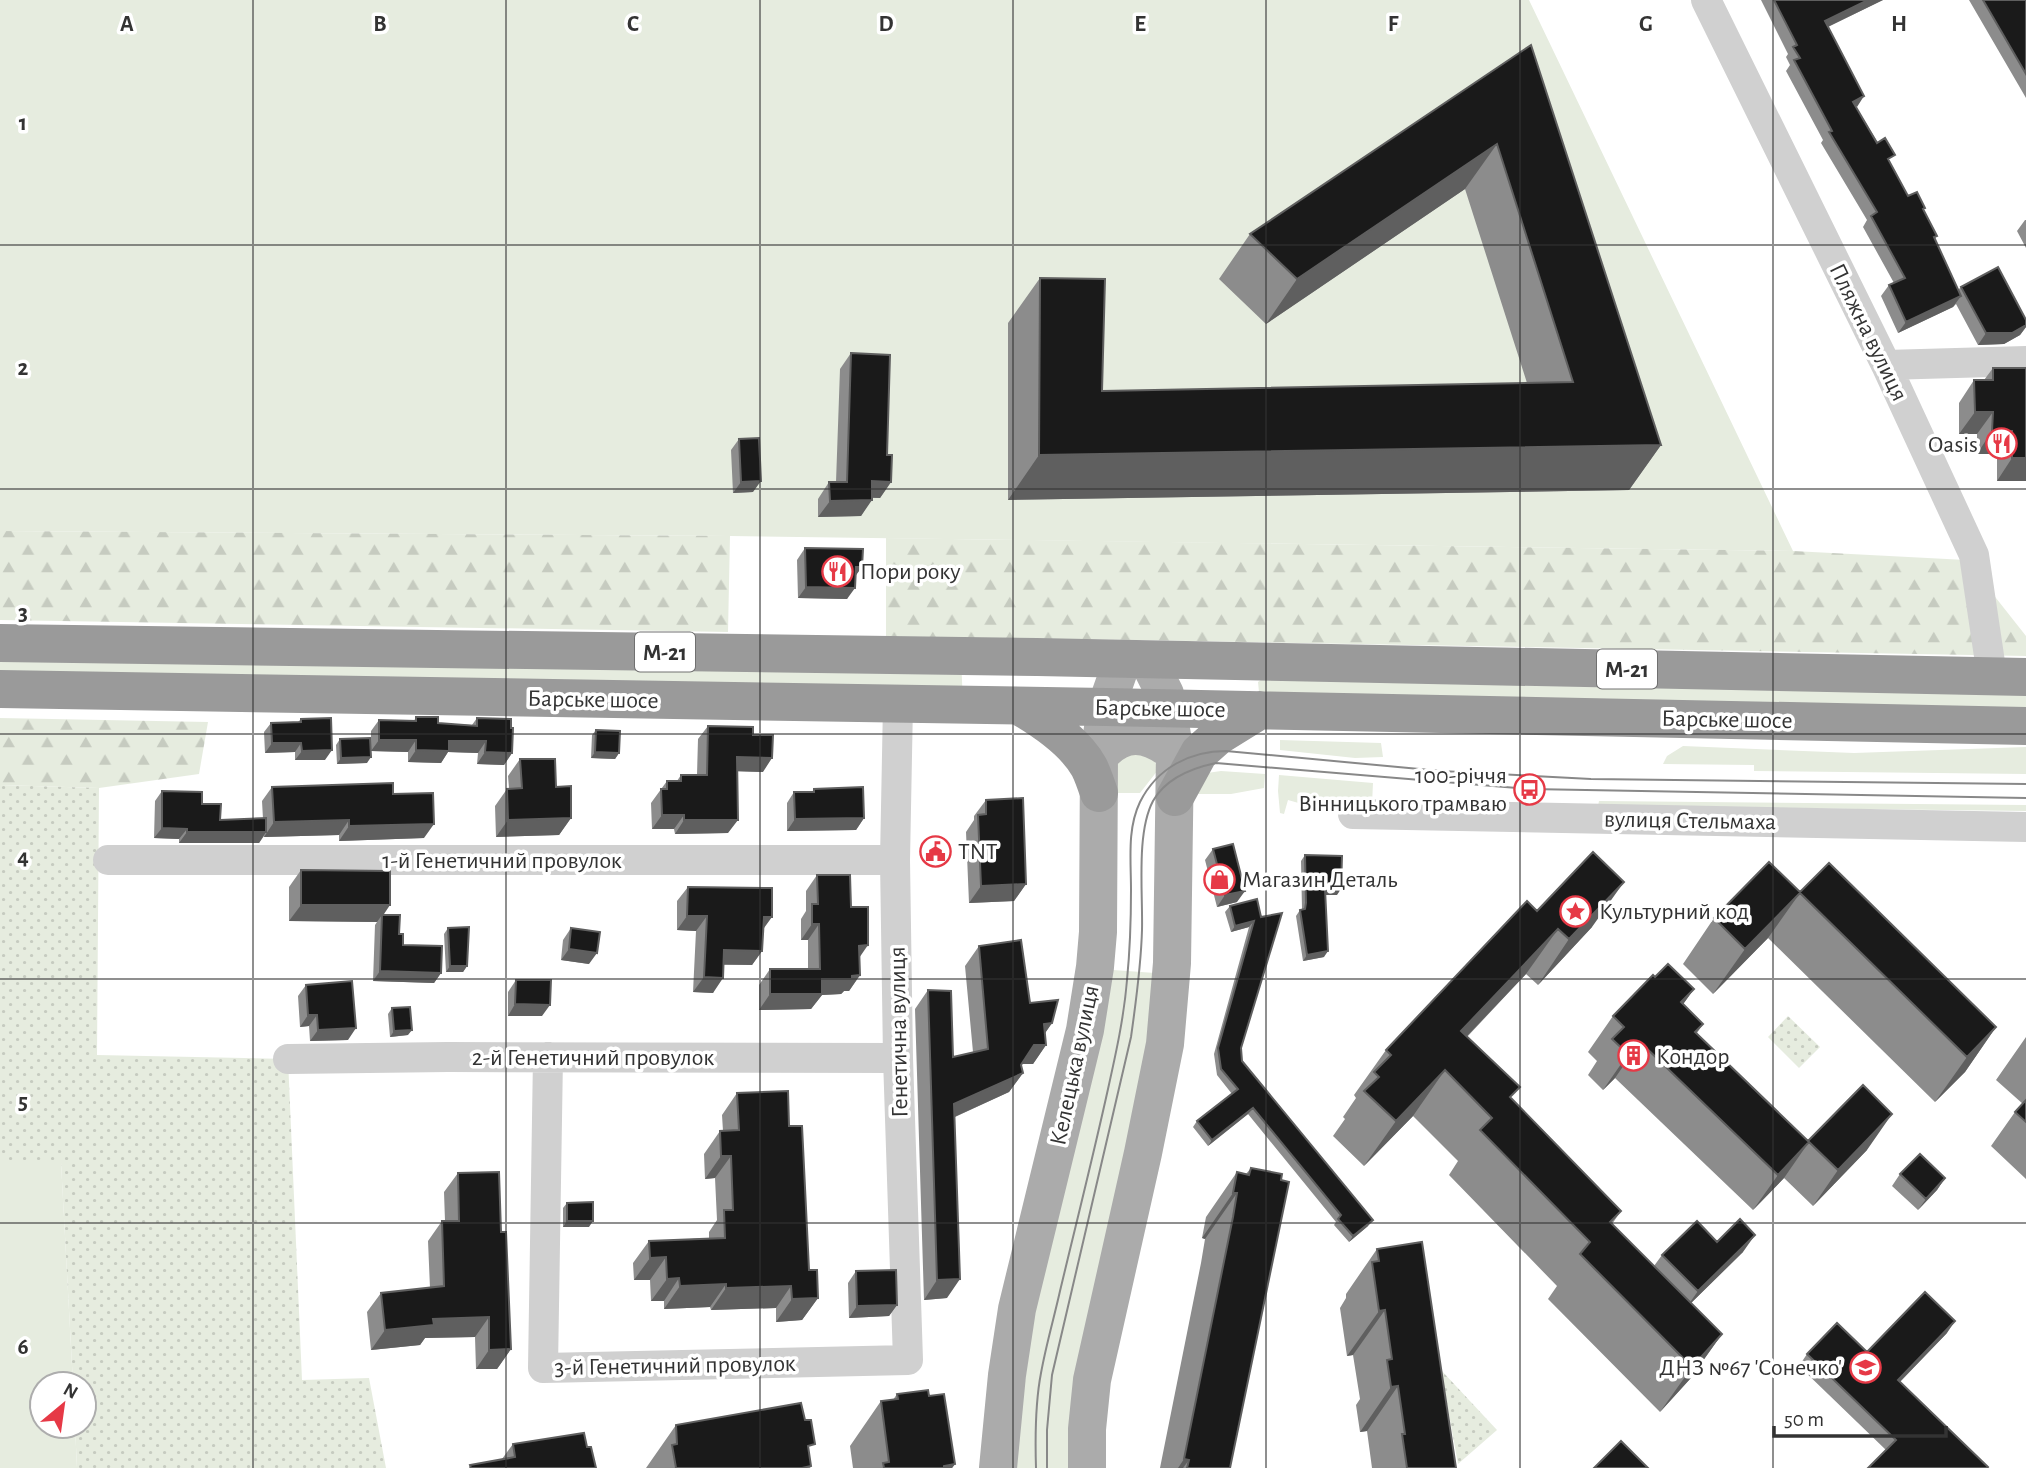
<svg xmlns="http://www.w3.org/2000/svg" width="2026" height="1468" font-family="'Alegreya Sans',sans-serif">
<defs>
<pattern id="forest-firs" width="22" height="20" patternUnits="userSpaceOnUse" patternTransform="scale(1.75)"><rect width="22" height="20" fill="#e6ecdf"/><path d="M5 1l3.5 6h-7zM16 11l3.5 6h-7z" fill="#c6cbc0"/></pattern>
<pattern id="park-dots" width="8" height="8" patternUnits="userSpaceOnUse" patternTransform="scale(1.75)"><rect width="8" height="8" fill="#e6ecdf"/><path d="M2 2h.1M6 6h.1" fill="none" stroke="#c6cbc0" stroke-width="1.8" stroke-linecap="round"/></pattern>
</defs>
<rect width="100%" height="100%" fill="#fff"/>
<path fill="#e6ecdf" d="M0,0h1529l264,551 -1063,-15 -730,-5z
M0,643l961,13 2,49 -963,-16z
M1266,676l760,17v19l-767,-20 -1,-10z
M1280,740l101,3 2,14 -28,1 -75,-8z
M1683,746l171,7 172,-6v27l-272,-3v-6l-91,-1 4,-8z
M1150,747l8,23 -18,23h-24l2,-35z
M1221,771l44,3 -1,14 -33,6h-40l9,-20z
M1279,775l94,8 -1,21h-19l-16,10 -49,-14 -4,14 -4,-1 -2,-22z
M1599,801l427,4v6l-428,-5z
M1113,970l42,3 -5,67 -77,428h-59l20,-157z
M61,1162l12,222h-31v42h33l2,42h-77v-305z"/>
<path fill="url(#forest-firs)" d="M0,531l730,5 -2,96 -728,-12z
M886,538l907,13 173,9 60,76v20l-889,-16 -251,-3z
M0,718l208,4 -9,52 -100,14 -99,-3z"/>
<path fill="url(#park-dots)" d="M0,785l99,3 -2,267 191,4 14,321 67,-2 17,90h-309l-2,-42h9v-42h-11l-12,-221h-61z
M1788,1016l32,31 -21,21 -31,-31z
M1441,1370l56,60 -39,34z"/>
<g fill="none" stroke-linecap="round" stroke-linejoin="round">
<path stroke="#d0d0d0" stroke-width="30" d="M1706,0l180,365 88,190 18,121
M1886,365l140,-4
M1353,814l673,13
M108,860h787
M548,1057l-5,311 365,-8 -10,-302 -3,-198 3,-156
M288,1059l160,-2 450,1"/>
<path stroke="#ababab" stroke-width="38" d="M1099,756c25,-28 48,-24 76,-3
M998,1468l9,-93 10,-66 68,-279 10,-63 3,-35 1,-176 7,-49 17,-48
M1087,1468v-39l5,-49 51,-227 22,-109 7,-81 3,-210 -10,-59 -17,-34"/>
<path stroke="#9a9a9a" stroke-width="38" d="M0,643l1037,14 989,20
M0,689l1106,18 920,19
M1019,706c24,14 56,36 70,61 4,8 7,17 10,26
M1175,797l24,-44 19,-17 42,-26"/>
<path stroke="#888" stroke-width="2" d="M1036,1468c-1,-32 -1,-64 5,-95 5,-28 13,-55 19,-82 16,-67 33,-134 48,-202 8,-36 16,-72 19,-109 3,-30 4,-60 4,-90 0,-30 -4,-61 9,-88 17,-34 50,-51 86,-51l215,20 150,8 435,5
M1047,1468v-38l5,-55 79,-338c5,-35 10,-71 11,-107 1,-37 -6,-97 11,-129 13,-23 39,-33 63,-38l314,26 496,9"/>
</g>
<path fill="#8c8c8c" d="M1761,0h122l-55,27 28,80 34,55 18,34 17,12 -2,3 14,25 -2,3 23,51 3,-3 64,32 1,-1v9l-6,8 -16,9 -26,1 -22,-41 -3,3 -55,26 -17,-37 8,-11 5,-2 -31,-56 4,-7 -46,-77 2,-3 -37,-69 4,-6 -4,-8 2,-3z
M1969,0h57v98z
M1531,45l130,400 -32,45 -621,10v-177l32,-45 62,113 425,-8 -62,-194 -199,135 -47,-45 31,-45z
M2025,220h1v28l-9,-17z
M851,353l36,102 4,27 -11,16h-8l-11,18 -43,1v-18l11,-17h7l4,-113z
M1993,368h33v113h-29v-27h-20v-20h-18v-31l15,-23h10z
M739,439l14,53 -20,1 -2,-43z
M805,548l51,29 -9,22 -49,-1 -1,-38z
M416,717l22,6 34,2 5,-7 34,10 1,25 -8,12 -27,-1 1,-11 -30,-1 -7,11 -33,-1v-10l-37,-1v-20l8,-11 35,1z
M301,719l24,41h-30v-8l-30,1 -1,-21 7,-9 27,-1z
M708,726l45,9 10,37 -26,-1 -9,62 -53,1 -1,-5h-22l-1,-26 16,-22h10l4,-6h16l1,-36z
M596,730l23,23 -4,6 -24,-1 1,-23z
M340,739l27,24 -30,1 -1,-19z
M520,759l36,28 15,31 -12,17 -63,2 -1,-31 12,-17 2,-1 -1,-12z
M272,787l121,7 31,44 -85,3v-6l-75,2v-1l-5,7h-80v-4l-25,-1 1,-37 7,-10 40,13 18,16 43,-1 -1,-18z
M814,789l50,29 -8,12 -69,1v-28l7,-11h18z
M986,800l40,84 -12,17 -45,2 -3,-71 8,-12v-4z
M1213,849l24,53 -20,5 -12,-47z
M1305,855l32,40h-12l-1,62 -21,4 -7,-45 4,-6 2,-1 -1,-48z
M301,870l83,45 15,19 4,11 38,28 -7,10 -61,-2 2,-56 2,-3 -88,-1v-34z
M817,875l34,32 9,51v17l-11,16h-5l-3,3 -19,1 -11,14 -52,1v-25l11,-16h38v-29h-7v-21l5,-8v-20z
M688,887l75,42 -1,22 -10,14h-28l-11,28 -20,-1 3,-61 -19,-1v-29z
M1800,892l196,135 -31,45 -30,30 -167,-164 -55,56 -30,-30 31,-46z
M1257,899l-16,149 1,13 126,165 -19,16 -15,-17 2,-3 -88,-108 -40,32 -15,-19 4,-6 35,-27 -15,-19 -3,-21 35,-127 -18,5 -6,-20 5,-6z
M1537,911l55,16 -54,58 -12,-11 -59,63 45,62 109,112 -9,13 42,42 8,-11 55,-13 26,10 -52,51 31,31 -32,45 -30,33 -112,-113 9,-13 -108,-111 9,-14 -45,-45 -49,50 -31,-30 12,-17 -2,-2 13,-19 -2,-3 32,-45z
M448,928l19,38 -4,6h-17l-2,-38z
M571,928l18,36 -28,-4 2,-20z
M979,946l51,57 22,20 -7,10 1,12 -13,19h-11l-1,1 2,8 -14,19 -54,25 -8,181 -23,2 -9,-291 13,-19 25,67 20,-5 -8,-86z
M1655,977l39,12 -11,15 20,20 -6,9 111,108 59,9 -54,56 -29,-28 -31,32 -138,-132 -12,12 -15,-15 9,-14 -9,-9 25,-36z
M516,980l26,36h-34v-24z
M306,985l42,55 -38,1 -1,-15 -9,1 -2,-31z
M392,1008l16,27 -18,2 -2,-23z
M2026,1037v142l-35,-33 24,-34 8,-8 -27,-24z
M737,1093l52,33 20,144 9,28 -16,22 -26,2v-14l-65,2 -1,-3 -46,2v-8h-13l-1,-21h-16l-1,-17 16,-22 60,-3v-6l8,-12 -2,-42 -10,1 -1,-25 16,-23h3l-1,-16z
M1251,1168l-21,300h-70l41,-205 4,-24 -3,-1 4,-21 31,-45 9,2z
M458,1173l43,59 10,117 -14,20h-21l-1,-32 -50,1 -5,7 -49,5 -4,-38 14,-19 49,-5 -2,-47 14,-20h3l-1,-29z
M1900,1174l45,4 -8,12 -19,20 -26,-24z
M567,1203l22,24h-26v-19z
M1377,1249l79,219h-84l-5,-37 -7,1 -4,-27 4,-6 -7,-44 -6,1 -7,-48 6,-10v-4z
M856,1271l41,34 -8,11 -40,2 -1,-35z
M1947,1333l-47,49 88,85 -102,-17 -87,-84 8,-12 60,-2z
M897,1394l32,2 26,68 -3,4h-99l-3,-22 31,-45 12,-1z
M676,1425l133,27 2,14 -1,2h-164z
M513,1444l74,3 9,21h-127l1,-3 32,-6z"/>
<path fill="#5f5f5f" d="M1868,0h15l-66,32 8,-11z
M1864,96l-7,11 -4,-5z
M1497,144l-32,45 -199,135 31,-45z
M1961,296l-8,11 -55,26 8,-11z
M2026,325v2l-6,8 -16,9 -26,1 8,-12z
M1975,412h18l-16,22h-18z
M1992,431h20l-15,23h-20z
M1661,445l-32,45 -621,10 31,-45z
M2012,458h14v23h-29z
M761,481l-8,11 -20,1 8,-11z
M872,481l19,1 -11,16 -20,-1z
M872,500l-11,16 -43,1 12,-16z
M856,567h6l-8,11z
M806,587l49,1 -8,11 -49,-1z
M379,740h37l-8,12 -37,-1z
M449,741h37l-8,12 -30,-1 -7,11 -33,-1 8,-12z
M272,743h29l-6,9 -30,1z
M332,750l-7,10h-30l7,-9z
M485,752l27,1 -8,12 -27,-1z
M595,752l24,1 -4,6 -24,-1z
M371,757l-4,6 -30,1 4,-6z
M737,757l35,1 -9,14 -36,-1z
M662,815h22l-10,14h-22z
M571,818l-12,17 -63,2 12,-17z
M864,818l-8,12 -69,1 8,-12z
M349,820l-10,15 -75,2 10,-15z
M684,820h54l-10,13 -53,1z
M434,824l-10,14 -85,3 10,-15z
M162,828l25,1 -8,10 -25,-1z
M187,832h79l-7,11h-80z
M1624,882l-32,45 -54,58 31,-46z
M1026,884l-12,17 -45,2 12,-17z
M1325,889h16l-4,6h-16z
M1245,891l-8,11 -20,5 8,-12z
M1800,893l-32,45 -55,56 32,-45z
M301,905h89l-8,12v-2l-5,7 -88,-1z
M687,916h20l-11,15 -19,-1z
M764,917h8l-11,15z
M1254,921l-5,6 -18,5 4,-6z
M812,924h7l-11,16h-7z
M1558,929l-32,45 -97,102 32,-45z
M868,945l-11,16 2,-15z
M569,949l28,4 -8,11 -28,-4z
M724,950l38,1 -10,14 -38,-1z
M1328,951l-4,6 -21,4 4,-6z
M450,966h17l-4,6h-17z
M380,971l61,2 -7,10 -61,-2z
M860,975l-11,16h-5l-3,3 -19,1 -11,14 -52,1 11,-16 52,-15z
M704,977l19,1 -10,15 -20,-1z
M1694,989l-25,35 12,-22z
M515,1004l35,1 -8,11h-34z
M308,1015h9l-8,11 -9,1z
M1052,1023l-13,19 5,-18z
M1996,1027l-31,45 -30,30 32,-45z
M356,1028l-8,12 -38,1 8,-11z
M412,1030l-4,5 -18,2 4,-6z
M1640,1042l-25,36 -12,12 25,-36z
M1034,1045h12l-13,19h-13z
M1445,1070l-32,46 -49,50 32,-45z
M1023,1073l-14,19 -68,31 13,-19z
M1253,1108l-5,6 -40,32 4,-6z
M1892,1114l-25,36 -54,56 25,-36z
M1809,1142l-25,36 -31,32 25,-35z
M721,1156h10l-16,22 -10,1z
M1945,1178l-8,12 -19,20 8,-11z
M1233,1193h4l-32,46 -3,-1z
M1373,1220l-5,6 -19,16 4,-6z
M567,1221h26l-4,6h-26z
M1755,1235l-12,17 -57,56 12,-17z
M666,1257l-16,23h-16l16,-22z
M679,1278l-15,23h-13l16,-22z
M960,1279l-13,19 -23,2 13,-20z
M726,1284l-16,23 -46,2 16,-23z
M791,1286l-15,22 -65,2 15,-22z
M818,1298l-16,22 -26,2 16,-23z
M897,1305l-8,11 -40,2 8,-12z
M1385,1310l-32,45 -6,1 32,-45z
M489,1317l-14,20 -50,1 -5,7 -49,5 14,-20 48,-11z
M1955,1321l-8,12 -57,59 8,-12z
M1722,1334l-32,45 -30,33 32,-45z
M511,1349l-14,20h-21l13,-19z
M1398,1386l-31,45 -7,1 31,-45z
M1184,1459l5,1 -6,8h-5z
M955,1464l-3,4h-10l2,-2z"/>
<path fill="#1a1a1a" stroke="#5f5f5f" stroke-width="2" d="M1774,0h94l-43,21 39,75 -11,6 24,41 8,-5 10,17 -7,4 20,37 9,-4 8,16 -2,1 14,27 -3,1 27,59 -55,26 -17,-37 16,-7 -34,-62 6,-4 -48,-80 3,-1 -38,-71 6,-2 -7,-11 4,-2z
M1983,0h43v74z
M1531,45l130,400 -622,10 1,-177 65,1 -3,112 471,-9 -76,-238 -200,135 -47,-45z
M1998,267l28,53v5l-14,8h-26l-25,-46z
M851,353l39,2 -3,100h5l-1,27 -19,-1v19l-42,1 -1,-19h18z
M1993,368h33v90h-14v-27h-20l1,-19h-18l-1,-32h19z
M759,438l2,43 -20,1 -2,-43z
M805,548l58,1 -1,18h-6l-1,21 -49,-1z
M416,717h22v6l39,3v-8l34,1v9h2l-1,25 -27,-1 1,-11h-37v10l-33,-1v-10h-37v-20l37,1z
M331,718l1,32 -30,1 -1,-8h-29l-1,-20 30,-1v-3z
M708,726l45,1v8h20l-1,23 -35,-1 1,63h-54v-5h-22l-1,-26h6v-8h14v-6h26z
M596,730l24,1 -1,22 -24,-1z
M370,738l1,19 -30,1 -1,-19z
M520,759h35l1,28 15,-1v32l-63,2 -1,-31 15,-1z
M393,783v11l40,-1 1,31 -85,2v-6l-75,2 -2,-35z
M863,787l1,31 -69,1 -1,-27h20v-3z
M162,791l40,1v12h19l-1,16 46,-2v14h-79v-3l-25,-1z
M1023,798l3,86 -45,2 -3,-71 8,-1v-14z
M1233,844l12,47 -20,4 -12,-46z
M1593,852l31,30 -55,57 -11,-10 -97,102 59,56 -10,10 111,114 -11,11 112,112 -30,33 -112,-113 10,-12 -110,-112 12,-12 -47,-48 -49,51 -32,-30 15,-14 -5,-5 17,-17 -5,-5 141,-149 10,10z
M1305,855l37,1 -1,33h-16l3,62 -21,4 -7,-45 5,-1 1,-6z
M1769,862l31,30 29,-29 167,164 -29,30 -167,-164 -55,56 -31,-31z
M301,870l89,1v34h-89z
M817,875h33l1,32h17v38l-9,1 1,29 -8,1v3h-30v15h-52v-25h50l-1,-45h-7v-20h6z
M688,887l84,1v29h-8l-2,34 -38,-1 -1,28 -19,-1 3,-61h-20z
M1257,899l4,18 21,-4 -41,135 1,13 131,159 -20,16 -15,-17 3,-4 -88,-107 -41,32 -15,-19 41,-32 -17,-20 -3,-21 36,-127 -19,5 -5,-20z
M382,915h18l-1,19h4v11l39,1 -1,27 -61,-2z
M469,927l-2,39h-17l-2,-38z
M571,928l29,4 -3,21 -28,-4z
M1021,940l9,63 28,-3 -6,23 -8,1 2,21h-12l-13,20 2,8 -69,31 6,175 -23,1 -9,-290 23,1 2,66 35,-8 -9,-103z
M1668,964l26,25 -13,13 22,22 -8,8 113,109 55,-56 29,29 -54,56 -29,-28 -31,33 -138,-133 -12,12 -16,-15 12,-12 -11,-11 40,-41 2,2z
M516,980h35l-1,25 -35,-1z
M352,981l4,47 -38,2 -1,-15h-9l-2,-30z
M410,1007l2,23 -18,1 -2,-23z
M788,1091l1,35h13l7,144h8l1,28 -26,1 -1,-13 -65,2v-4l-46,2 -1,-8 -12,1 -1,-22 -16,1 -1,-17 76,-3 -1,-28h9l-2,-54h-10l-1,-25 19,-1 -2,-37z
M2026,1100v22l-11,-10z
M1920,1154l25,24 -19,21 -26,-25z
M1251,1168l31,6 -1,6 8,2 -59,286h-43l2,-8 -5,-1 49,-242 4,-24h-4l4,-21 12,3z
M499,1172l2,60h5l5,117 -22,1v-33l-56,2 1,6 -49,5 -4,-37 63,-7 -2,-65h17l-1,-48z
M593,1202v19h-26v-18z
M1740,1219l15,16 -57,56 -36,-36 35,-34 20,21z
M1422,1242l34,226h-49l-5,-34h3l-7,-48 -7,1 -4,-27 5,-1 -7,-49 -6,1 -7,-49 7,-1 -2,-12z
M896,1270l1,35 -40,1 -1,-35z
M1925,1292l30,29 -57,59 90,87 -1,1h-119l28,-28 -89,-86 30,-31 30,29z
M928,1390l1,6 15,-2 11,70 -11,2v2h-60l-1,-5 6,-1 -8,-61 17,-2 -1,-5z
M801,1403l4,17h6l4,24 -7,2 3,20 -9,2h-126l-4,-23 5,-1 -1,-19z
M584,1433l3,14h4l5,21h-125l-1,-3 45,-8 -2,-13z
M1621,1441l27,27h-54z"/>
<path fill="none" stroke="#333" stroke-width="2" stroke-opacity="0.55" d="M253,0v1468M506,0v1468M760,0v1468M1013,0v1468M1266,0v1468M1520,0v1468M1773,0v1468M0,245h2026M0,489h2026M0,734h2026M0,979h2026M0,1223h2026"/>
<defs>
<symbol id="restaurant-ring" viewBox="-11 -11 22 22"><circle r="9.5" fill="#fff" stroke="#e63946" stroke-width="1.5"/><path d="M-5-6h1v4h1v-4h1v4h1v-4h1v5L-1.5 .5V6h-2V.5L-5-1ZM5-6V6H3V1.5H1.5Q1.5-4 5-6Z" fill="#e63946"/></symbol>
<symbol id="bus-ring" viewBox="-11 -11 22 22"><circle r="9.5" fill="#fff" stroke="#e63946" stroke-width="1.5"/><path d="M-5-6H5V4H4V6H2V4H-2V6H-4V4H-5ZM-3.5-4V0h7V-4ZM-3.5 1.2v1.5H-2V1.2ZM2 1.2v1.5H3.5V1.2Z" fill="#e63946"/></symbol>
<symbol id="civic-ring" viewBox="-11 -11 22 22"><circle r="9.5" fill="#fff" stroke="#e63946" stroke-width="1.5"/><path d="M-.6-6.5H3V-4.5H.6V-3L4-1V1h2V6H-6V1h2V-1L-.6-3ZM-1.2 2.5V6h2.4V2.5Z" fill="#e63946"/></symbol>
<symbol id="shop-ring" viewBox="-11 -11 22 22"><circle r="9.5" fill="#fff" stroke="#e63946" stroke-width="1.5"/><path d="M-5-2.5h2.3a2.7 3.5 0 0 1 5.4 0H5L5.5 6h-11ZM-1.5-2.5h3a1.5 2.3 0 0 0-3 0Z" fill="#e63946"/></symbol>
<symbol id="sight-ring" viewBox="-11 -11 22 22"><circle r="9.5" fill="#fff" stroke="#e63946" stroke-width="1.5"/><path d="M0-6L1.8-2.2L6-1.7L2.9 1.2L3.7 5.4L0 3.3L-3.7 5.4L-2.9 1.2L-6-1.7L-1.8-2.2Z" fill="#e63946"/></symbol>
<symbol id="building-ring" viewBox="-11 -11 22 22"><circle r="9.5" fill="#fff" stroke="#e63946" stroke-width="1.5"/><path d="M-4-6H4V6H1V3H-1V6H-4ZM-2.5-4.3h1.7v1.8h-1.7ZM.8-4.3h1.7v1.8H.8ZM-2.5-1h1.7V.8h-1.7ZM.8-1h1.7V.8H.8Z" fill="#e63946"/></symbol>
<symbol id="school-ring" viewBox="-11 -11 22 22"><circle r="9.5" fill="#fff" stroke="#e63946" stroke-width="1.5"/><path d="M0-5L7-2L0 1L-7-2ZM-4 1L0 2.5L4 1V4Q0 6-4 4Z" fill="#e63946"/></symbol>
</defs>
<g fill-rule="evenodd">
<use href="#restaurant-ring" x="1984" y="426" width="35" height="35"/>
<use href="#restaurant-ring" x="820" y="554" width="35" height="35"/>
<use href="#bus-ring" x="1512" y="772" width="35" height="35"/>
<use href="#civic-ring" x="918" y="834" width="35" height="35"/>
<use href="#shop-ring" x="1202" y="862" width="35" height="35"/>
<use href="#sight-ring" x="1558" y="894" width="35" height="35"/>
<use href="#building-ring" x="1616" y="1038" width="35" height="35"/>
<use href="#school-ring" x="1848" y="1350" width="35" height="35"/>
</g>
<g text-anchor="middle" stroke-width="7" stroke-linejoin="round" paint-order="stroke">
<g fill="#fff" stroke="#707070" stroke-width="2">
<rect x="635" y="632.5" width="60" height="39" rx="5"/>
<rect x="1597" y="649.5" width="60" height="39" rx="5"/>
</g>
<g font-size="23" font-weight="bold" fill="#333">
<text x="665" y="660">М-21</text>
<text x="1627" y="677">М-21</text>
</g>
<g font-size="24" fill="#333" stroke="#fff">
<text transform="translate(1869 332) rotate(64)" y="8">Пляжна вулиця</text>
<text transform="translate(593 699) rotate(1)" y="8">Барське шосе</text>
<text transform="translate(1160 708) rotate(1)" y="8">Барське шосе</text>
<text transform="translate(1727 719) rotate(1)" y="8">Барське шосе</text>
<text transform="translate(1690 820) rotate(1)" y="8">вулиця Стельмаха</text>
<text x="502" y="868">1-й Генетичний провулок</text>
<text transform="translate(898 1032) rotate(-91)" y="8">Генетична вулиця</text>
<text x="593" y="1065">2-й Генетичний провулок</text>
<text transform="translate(1074 1065) rotate(-78)" y="8">Келецька вулиця</text>
<text transform="translate(675 1365) rotate(-1)" y="8">3-й Генетичний провулок</text>
</g>
<g font-size="24" fill="#333" stroke="#fff" text-anchor="start">
<text x="1978" y="452" text-anchor="end">Oasis</text>
<text x="860" y="579">Пори року</text>
<text x="1507" y="783" text-anchor="end">100-річчя<tspan x="1507" dy="28">Вінницького трамваю</tspan></text>
<text x="958" y="859">TNT</text>
<text x="1242" y="887">Магазин Деталь</text>
<text x="1599" y="919">Культурний код</text>
<text x="1656" y="1064">Кондор</text>
<text x="1842" y="1375" text-anchor="end">ДНЗ №67 'Сонечко'</text>
</g>
</g>
<g font-size="23" text-anchor="middle" font-weight="bold" fill="#333" stroke="#fff" stroke-width="7" stroke-linejoin="round" paint-order="stroke">
<text x="127" y="31">A</text>
<text x="380" y="31">B</text>
<text x="633" y="31">C</text>
<text x="886" y="31">D</text>
<text x="1140" y="31">E</text>
<text x="1393" y="31">F</text>
<text x="1646" y="31">G</text>
<text x="1899" y="31">H</text>
<text x="23" y="130">1</text>
<text x="23" y="375">2</text>
<text x="23" y="620">3</text>
<text x="23" y="864">4</text>
<text x="23" y="1109">5</text>
<text x="23" y="1354">6</text>
</g>
<g transform="translate(63 1405) rotate(29)"><circle r="33" fill="#ffffff" stroke="#adadad" stroke-width="2"/>
<path d="M0-5L12 26L0 18L-12 26Z" fill="#e63946"/>
<text y="-10" font-size="19" font-weight="bold" text-anchor="middle" fill="#333333">N</text>
</g>
<path d="M1774 1426v10h172v-10" fill="none" stroke="#333333" stroke-width="3.5"/>
<text x="1784" y="1426" font-size="21" fill="#333333" stroke="#ffffff" stroke-width="5" paint-order="stroke">50 m</text>
</svg>
